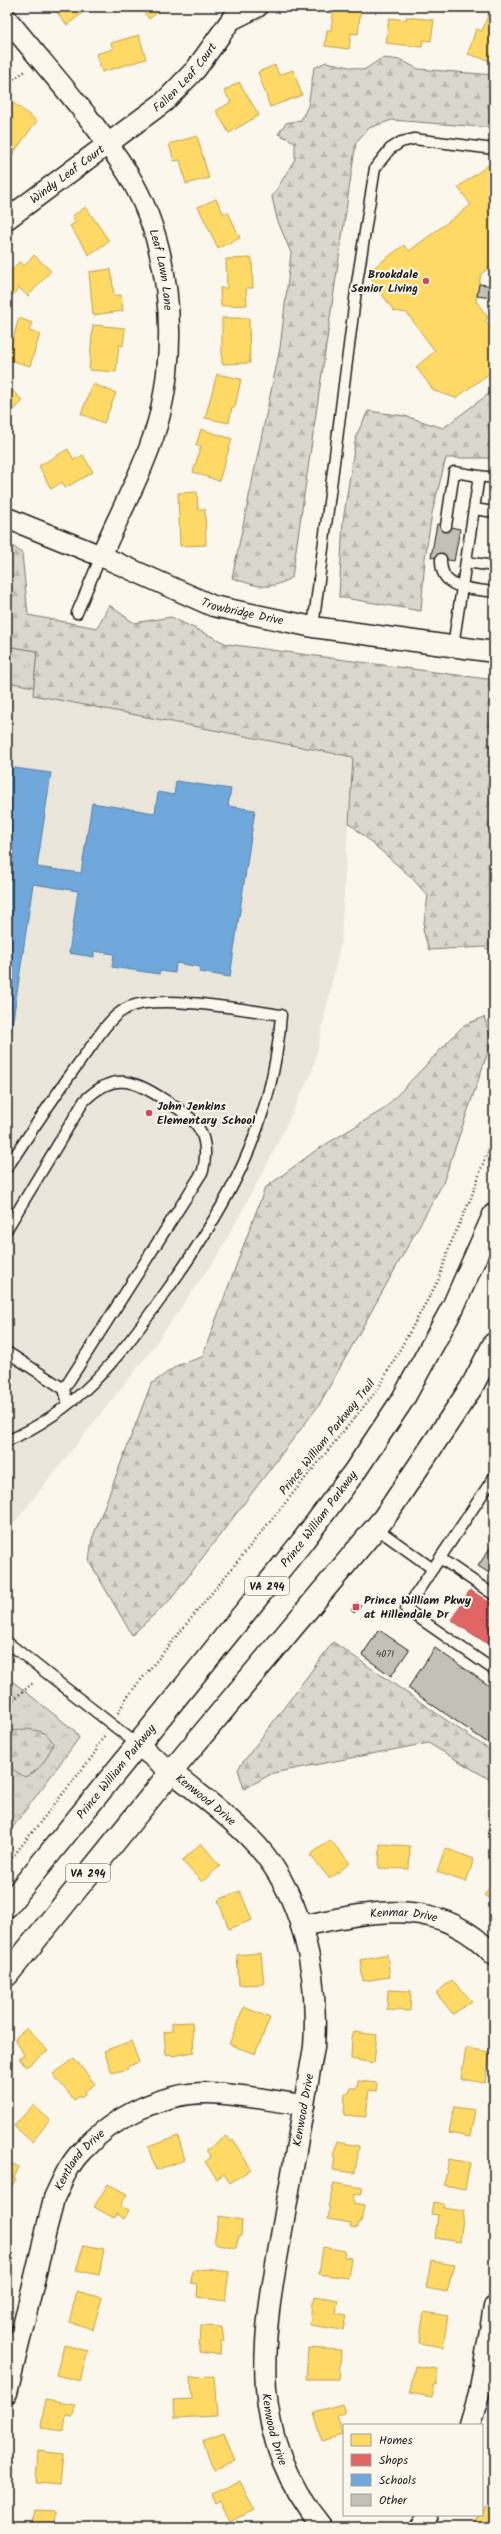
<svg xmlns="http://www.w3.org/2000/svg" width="501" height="2534" font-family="Kalam,sans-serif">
<defs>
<pattern id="grass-tufts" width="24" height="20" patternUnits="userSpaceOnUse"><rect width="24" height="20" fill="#dad7ce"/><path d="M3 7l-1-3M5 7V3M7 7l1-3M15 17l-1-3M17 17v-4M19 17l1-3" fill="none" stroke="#bab8b0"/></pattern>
<pattern id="forest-firs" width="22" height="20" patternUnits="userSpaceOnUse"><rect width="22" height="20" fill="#dad7ce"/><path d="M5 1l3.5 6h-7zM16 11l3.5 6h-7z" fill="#bab8b0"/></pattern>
</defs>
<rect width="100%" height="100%" fill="#fbf7ec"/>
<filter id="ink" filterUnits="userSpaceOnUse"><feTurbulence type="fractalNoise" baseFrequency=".025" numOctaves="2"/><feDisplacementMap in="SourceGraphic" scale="8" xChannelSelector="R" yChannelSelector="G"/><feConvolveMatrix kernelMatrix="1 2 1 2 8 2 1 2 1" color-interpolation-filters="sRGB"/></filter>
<g filter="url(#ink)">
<path fill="#eae6dc" d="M7,682l346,61 -12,198 -28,128 -42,88 -53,98 -72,102 -139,175z"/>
<path fill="url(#grass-tufts)" stroke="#7b7a75" d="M7,646l30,5 -3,36 -27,-5z
M7,1677l68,54 4,7 -72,97z"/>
<path fill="url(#forest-firs)" stroke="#7b7a75" d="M382,58l19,2 17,9 76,6v53l-102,-8 -23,8 -13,14 -64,435c-23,15 -36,9 -60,1l48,-230 11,-95 -14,-34 -5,-22 23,-38v-17l-17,-8 8,-11 15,-3 7,-14 6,-38 12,-6 38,8z
M494,390v68h-48l-14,55 -7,45 -4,53 -82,-14 4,-76 13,-85 12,-25 37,5 38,12z
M7,542l15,11 6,62 69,13 12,-23 25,18 37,-6 56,27 267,36v273l-10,-6 -55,3 -6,-20 5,-34 -17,-19 -62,-54 4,-66 -320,-62 4,-44 -30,-5z
M484,1017l8,23 -49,143 -124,222 -148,194 -39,36 -43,-74 3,-22 59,-155 27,-19 24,-8 63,-169 50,-37 69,-42 80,-84z
M333,1642l161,111v29l-66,-39 -155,30 -29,16 -6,-20z
M24,1729c13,1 23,2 29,14 -6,16 -12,27 -28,34l-18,-11v-34z"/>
<path fill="#ffd966" stroke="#bba050" d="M58,7h30l1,1 -22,17 -12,-15z
M140,7h25l-16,12z
M334,7h27l-3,27 -7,-1 -2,16 -24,-3 2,-16h4z
M488,15l6,2v45l-26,-8 8,-25 6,2z
M406,17l28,3 -3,21 -8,-1 -1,7 -36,-4 3,-25 17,2z
M139,35l7,24 -44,13 -6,-18 17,-5 -2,-6z
M275,65l4,10 14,-5 9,25 -32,12 -12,-35z
M239,82l20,33 -30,18 -13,-22 15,-9 -7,-11z
M11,101l26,20 -26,35 -4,-3v-46z
M197,136l12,42 -23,6 -6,-24 -6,1 -5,-17z
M494,161v103l-13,10 -5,27 12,17 -3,2 9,13v37l-38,28 -22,-7 -18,-24 19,-16 -28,-38 -13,-2 -23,-32 2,-11 31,-23 5,6 62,-46 -13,-18z
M216,199l8,15 4,-2 12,26 -22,10 -20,-41z
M86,207l23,34 -20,14 -19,-29 6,-4 -4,-6z
M34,255l17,16 -23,25 -9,-8 -6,7 -6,-6v-14l13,-14 4,5z
M252,258l1,30h-7l1,17 -26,1 -1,-18h7l-1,-29z
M111,269l3,27 7,-1 2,16 -30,4 -4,-43z
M19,318l13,5 -3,8 11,3 -10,32 -23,-7z
M222,318h27l1,45 -28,1z
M93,325l32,3 -2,18 -4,-1 -3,27 -27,-2z
M217,374l24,5 -6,28h-3l-3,16 -24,-5z
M93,384l23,9 -12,30 -23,-9z
M7,385l16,16 -16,16z
M201,429l31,10 -13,42 -26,-9 8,-26 -5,-1z
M68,449l6,11 9,-5 10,17 -28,16 -3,-6 -11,7 -12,-23z
M197,492l1,17h7l1,36 -26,1 -2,-53z
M330,1840l20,23 -20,16 -20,-24z
M201,1843l19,23 -18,16 -20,-21z
M380,1844l30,2 -1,23 -30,-1z
M445,1848l29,11 -8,23 -29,-10z
M494,1882v20l-10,-7z
M240,1891l12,29 -23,9 -11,-29z
M261,1953l3,31 -25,1 -2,-30z
M387,1954l3,23 -27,4 -3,-21z
M452,1980l20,21 -19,13 -17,-21z
M388,1990l23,1 -1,20 -23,-1z
M244,2007l26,11 -15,36 -26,-10z
M192,2022l2,30 -22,4 -1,-2 -5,1 -2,-23 8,-1v-8z
M27,2028l21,23 -22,16 -7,-9 5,-3 -9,-17z
M354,2032l23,3 -3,28 -23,-4 1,-22z
M131,2041l8,21 -12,5 1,2 -16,4 -8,-22z
M466,2048l24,4 -5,31 -24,-4z
M74,2058l21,26 -11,8 2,2 -5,4 -1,-2 -6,4 -21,-26z
M358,2081l19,2 -1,8 -7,-1 -3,27 -22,-2 1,-22h4l1,-5h7z
M33,2105l17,15 -18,22 -18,-16z
M454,2107l21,3 -5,27 -21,-4z
M178,2136l7,24 -29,10 -8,-23z
M227,2136l4,6 2,-2 18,29 -21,14 -6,-9 -7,5 -12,-17 6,-5 -5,-7z
M337,2142l22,4 -4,27 -22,-3 2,-13 -2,-1z
M449,2159l21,4 -5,26 -21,-4z
M7,2162l12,5 -5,11 2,1 -8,13z
M334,2183l29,5 -2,7 -7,-1 -1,9 11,2 -3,18h-3v5l-8,-1 1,-4 -23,-4 2,-12h-2z
M108,2184l19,10 -7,12 9,4 -5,9 -8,-5 -2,4 -20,-11z
M433,2202l11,2 -1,4 21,3 -4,31 -25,-4 3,-23 -7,-1z
M219,2216l23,4 -1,16h-2l-3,12 -22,-5z
M84,2245l20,4 -5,26 -23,-5z
M323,2247l22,4 -1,6 7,1 -3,20 -29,-4z
M431,2261l23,4 -7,27 -21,-4z
M206,2269l23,3 -4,29 -28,-4 1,-13 -7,-1 1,-12z
M77,2291l25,7 -9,31 -24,-7z
M315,2296l23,4 -2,13 10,2 -3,15 -33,-5 2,-23h2z
M424,2312l24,4 -5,31 -24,-4z
M200,2326l22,1 2,14h-3l-1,14 -21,-3z
M64,2345l24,6 -8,30 -24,-6z
M308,2348l33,2 -2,29h-33z
M415,2366l22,3v16l-2,-1 -3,13 -22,-4z
M214,2376l3,40 -42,2 -1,-18 18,-1 -1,-22z
M45,2400l30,5 -2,11 -7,-1 -2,16 -23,-3z
M342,2404l3,9 -8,2 6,20 -21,6 -8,-29z
M224,2432l11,30 -22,7 -10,-29z
M38,2451l25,3 -3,31 -24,-2z
M240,2481l14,29 -23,11 -10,-20 -5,3 -4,-9z
M485,2505l9,6v16h-23l8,-12h3z
M34,2510l22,1 -1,16h-22v-4h-2z"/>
<path fill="#e06666" stroke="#a55050" d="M470,1590l24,15v43l-43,-28z"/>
<path fill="#6fa8dc" stroke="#567ea2" d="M7,767l44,6 -14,94 44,6 11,-70 63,10 3,-21 16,3 2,-14 55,8 -3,17 27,4 -25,167 -31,-5 1,-5 -24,-4 -1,10 -15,-2 -1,3 -47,-7 2,-13 -20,-3v6l-25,-4 9,-62 -45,-7 -26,177z"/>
<path fill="#c3c0b8" stroke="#1c1c1c" d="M479,284l15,2v20l-3,-1 1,-7 -15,-2z
M437,524l23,5 -6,32 -23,-4z
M494,1542v34l-16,-10z
M357,1602l4,4 -7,7 -3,-3z
M379,1630l30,20 -18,26 -29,-21z
M435,1648l59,41v58l-86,-59z"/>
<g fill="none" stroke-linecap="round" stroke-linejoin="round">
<defs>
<path id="lane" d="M474,509l20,3
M446,526l8,-54 25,4
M441,559c-1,32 29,29 53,33
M466,562l28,4
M77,613l24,-57
M313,627l44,-344 18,-115 15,-19 11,-7 13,-3 80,10
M453,646l26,-170 15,2
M7,1168c27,-41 53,-81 83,-120 10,-14 21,-32 37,-40 28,-15 121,2 154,7 -8,113 -56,196 -121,285 -45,62 -81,109 -153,141
M7,1229l77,-128c30,-30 49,-21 81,-1 12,8 25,15 33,27 9,13 8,30 5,44l-139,218
M7,1352l57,37 4,15
M494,1477l-88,132 88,61
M376,1528l57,41
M440,1558l54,37
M7,1642l131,103"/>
<g id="street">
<path id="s1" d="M7,19c41,51 87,100 121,155 42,69 50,162 32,240 -11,46 -40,98 -59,142"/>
<path id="s2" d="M7,219l157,-117 32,-33 35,-49 26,-13"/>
<path id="s3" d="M7,518l94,38 112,50 100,21 181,25"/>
<path id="s4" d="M138,1745c36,30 76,58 110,91 55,54 71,137 66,211 -10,57 -20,115 -30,172 -20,113 -42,211 38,308"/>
<path id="s5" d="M301,1926c72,-15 137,-31 193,29"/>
<path id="s6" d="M7,2393l47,-195c8,-17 15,-34 28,-47 31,-34 81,-59 127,-58 32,1 64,8 95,12"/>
<path d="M470,2425l9,-31 15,-87"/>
<path d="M419,2527l9,-12"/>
</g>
<g id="highway">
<path id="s7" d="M7,1906l295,-364 53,-71 48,-72 50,-92 41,-92"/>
<path d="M7,1975l164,-203 213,-254 87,-130 23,-44"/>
</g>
</defs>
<use href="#lane" stroke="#1c1c1c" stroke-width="13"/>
<use href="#street" stroke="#1c1c1c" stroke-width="23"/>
<use href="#highway" stroke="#1c1c1c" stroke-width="25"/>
<path stroke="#1c1c1c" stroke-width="2.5" stroke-dasharray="1 3" stroke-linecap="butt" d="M7,83l20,-13
M7,1705l26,-22
M118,1713l9,-16 251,-308 60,-108 12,-36 21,-47 23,-65
M7,1864l89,-112v-5l9,-11"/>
<use href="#lane" stroke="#fbf7ec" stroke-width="10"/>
<use href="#street" stroke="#fbf7ec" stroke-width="20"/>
<use href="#highway" stroke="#fbf7ec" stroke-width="22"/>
</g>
</g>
<g fill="#d1495b" stroke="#fbf7ec" stroke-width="1.5">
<circle cx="426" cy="281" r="4"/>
<circle cx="149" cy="1113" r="4"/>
<rect x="352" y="1603" width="8" height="8" rx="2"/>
</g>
<g text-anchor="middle" stroke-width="4" stroke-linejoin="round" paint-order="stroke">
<g font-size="10" fill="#464543">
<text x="385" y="1657">4071</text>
</g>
<g fill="#fbf7ec" stroke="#5f5e5a" stroke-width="1">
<rect x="245" y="1577" width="44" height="18" rx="3"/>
<rect x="66" y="1864" width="44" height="18" rx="3"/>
</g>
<g font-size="11" font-weight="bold" fill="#1c1c1c">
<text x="267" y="1590">VA 294</text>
<text x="88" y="1877">VA 294</text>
</g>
<g font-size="12" fill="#1c1c1c" stroke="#fbf7ec">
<text dy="4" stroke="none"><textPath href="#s2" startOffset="228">Fallen Leaf Court</textPath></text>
<text dy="4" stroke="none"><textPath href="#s2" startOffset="75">Windy Leaf Court</textPath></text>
<text dy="4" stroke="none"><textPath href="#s1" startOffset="299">Leaf Lawn Lane</textPath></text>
<text dy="4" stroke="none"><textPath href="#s3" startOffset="254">Trowbridge Drive</textPath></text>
<text transform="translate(327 1437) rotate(-51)" y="4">Prince William Parkway Trail</text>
<text dy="4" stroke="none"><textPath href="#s7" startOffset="497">Prince William Parkway</textPath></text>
<text dy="4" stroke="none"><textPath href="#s7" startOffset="173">Prince William Parkway</textPath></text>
<text dy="4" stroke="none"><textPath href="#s4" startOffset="87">Kenwood Drive</textPath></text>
<text dy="4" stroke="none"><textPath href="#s5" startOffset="104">Kenmar Drive</textPath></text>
<text transform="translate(303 2110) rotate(-80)" y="4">Kenwood Drive</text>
<text dy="4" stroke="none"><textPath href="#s6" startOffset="247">Kentland Drive</textPath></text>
<text dy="4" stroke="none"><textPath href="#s4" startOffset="758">Kenwood Drive</textPath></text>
</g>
<g font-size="12" font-weight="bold" fill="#1c1c1c" stroke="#fbf7ec" text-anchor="start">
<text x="418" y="278" text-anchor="end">Brookdale<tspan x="418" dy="14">Senior Living</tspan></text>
<text x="157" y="1110">John Jenkins<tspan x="157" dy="14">Elementary School</tspan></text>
<text x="364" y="1604">Prince William Pkwy<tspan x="364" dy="14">at Hillendale Dr</tspan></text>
</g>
</g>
<rect width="501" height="2534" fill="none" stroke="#fbf7ec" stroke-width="24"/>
<rect x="12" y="12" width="477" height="2510" fill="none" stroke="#1c1c1c" stroke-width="1.5" filter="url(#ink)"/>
<rect x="343" y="2424" width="140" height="92" fill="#fbf7ec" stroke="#a29f99"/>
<rect x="351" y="2434" width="20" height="12" fill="#ffd966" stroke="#a29f99"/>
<text x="379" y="2444" font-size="12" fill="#1c1c1c">Homes</text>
<rect x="351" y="2454" width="20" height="12" fill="#e06666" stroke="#a29f99"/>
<text x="379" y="2464" font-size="12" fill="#1c1c1c">Shops</text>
<rect x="351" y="2474" width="20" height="12" fill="#6fa8dc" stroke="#a29f99"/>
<text x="379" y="2484" font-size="12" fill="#1c1c1c">Schools</text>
<rect x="351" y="2494" width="20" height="12" fill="#c3c0b8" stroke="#a29f99"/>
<text x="379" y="2504" font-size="12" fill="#1c1c1c">Other</text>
</svg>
